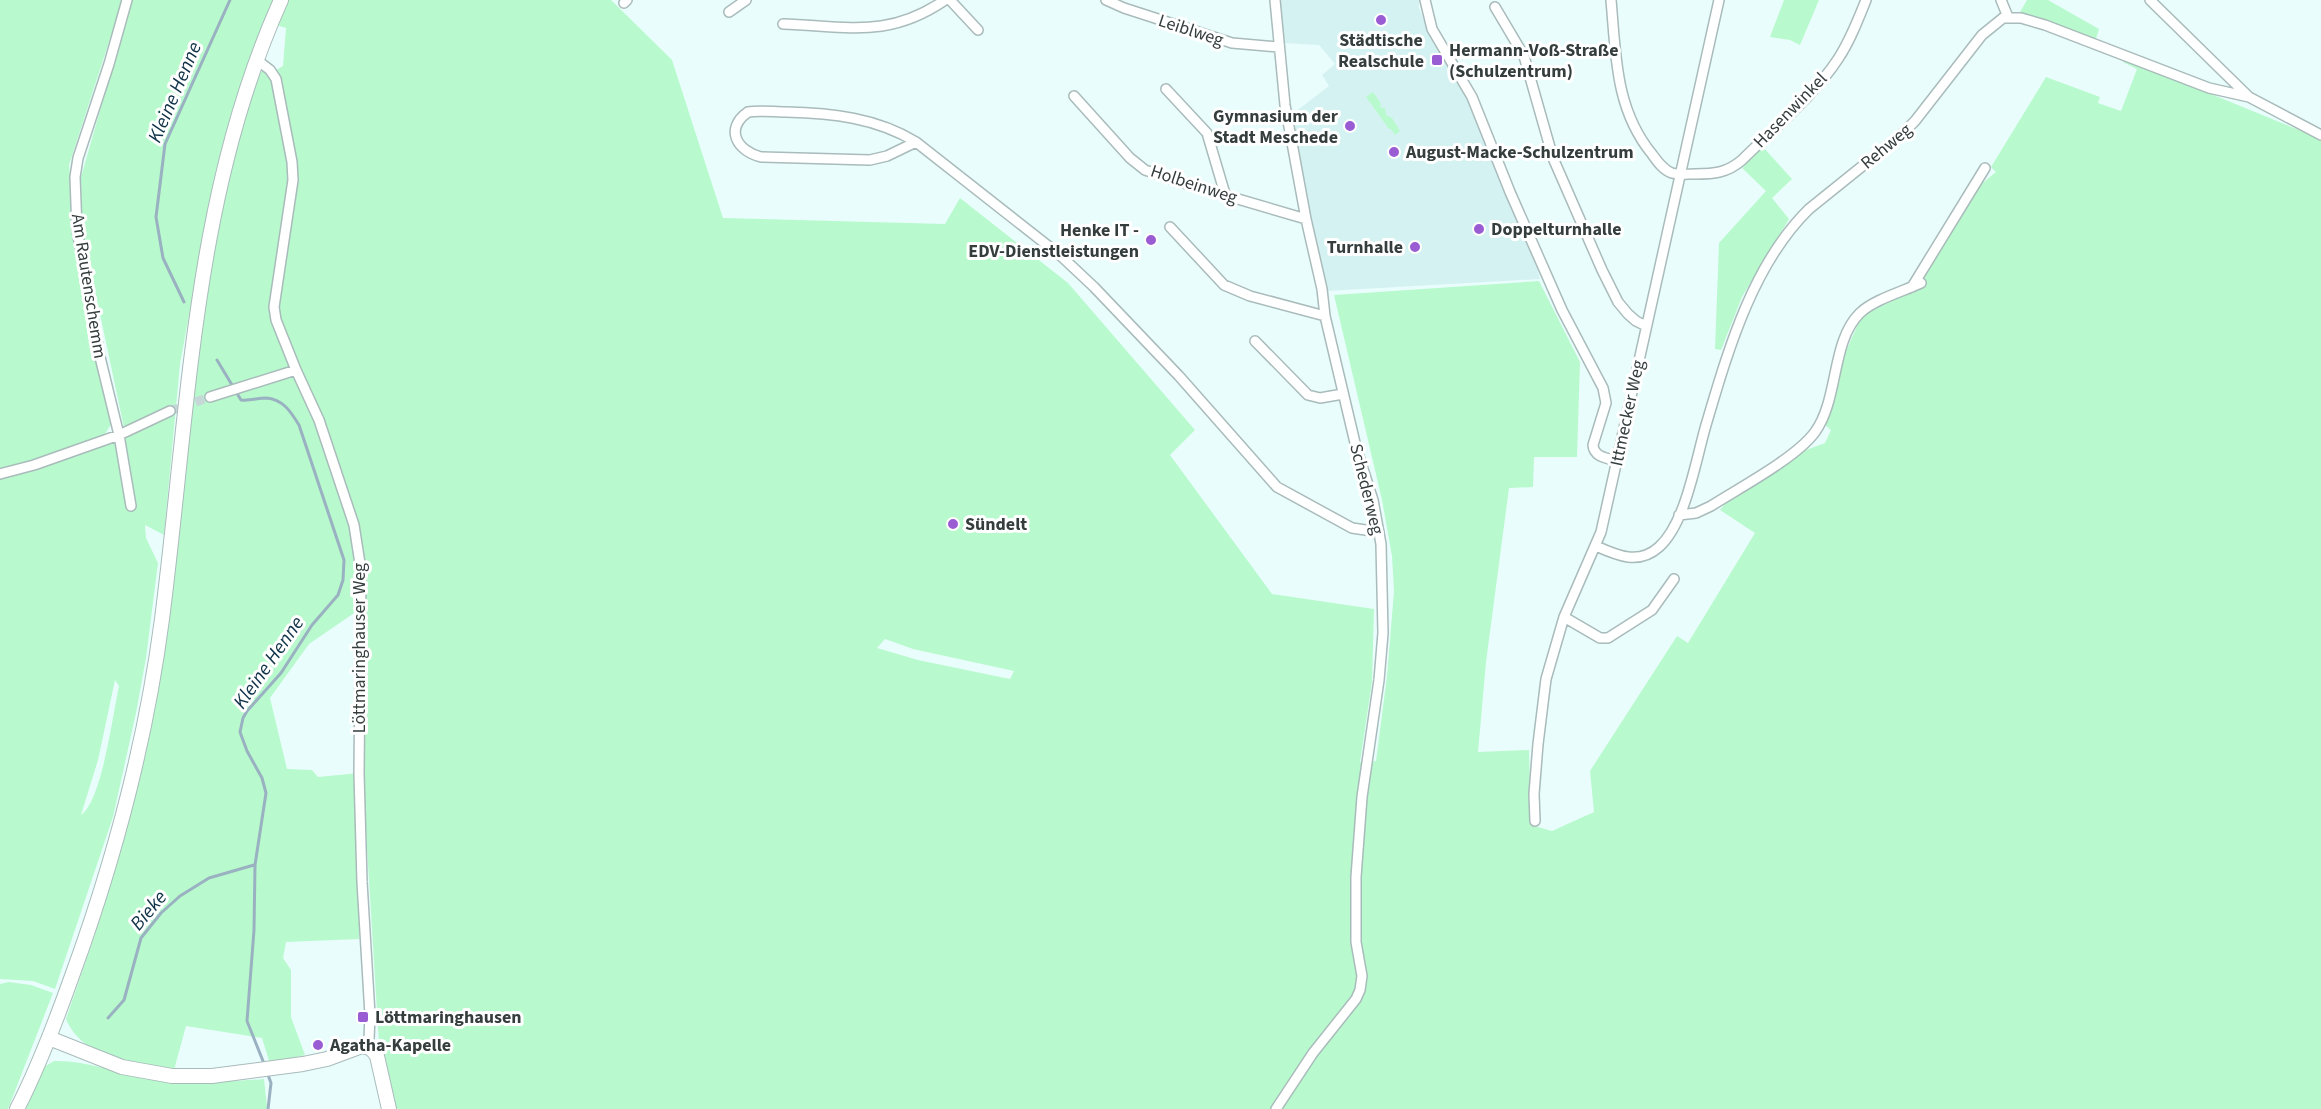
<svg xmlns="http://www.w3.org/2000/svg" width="2321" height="1109" font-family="'Source Sans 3',sans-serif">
<rect width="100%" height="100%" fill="#eafdfd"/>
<path fill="#d5f2f2" d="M1280,0h139v8l9,23 39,63 67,164 6,21 -214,12 -35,-176 38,-29 -7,-11 13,-11 -16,-19 -36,-2z"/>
<path fill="#b8facd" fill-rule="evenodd" d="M0,0h276l-44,111 -17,63 -35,190 -16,171 -19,-10 1,13 12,25 -12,95 -10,55 -23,104 -58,172 -22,-8 -33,-2zM130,6l-49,171 1,52 44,208h-23l9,-14 -38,-204 -5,-54 51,-157zM115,680l4,6c-6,27 -17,115 -38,129l17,-55z
M288,0h323l61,60 51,158 222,6 15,-26 108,85 127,147 -25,25 102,139 102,15 -2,73 -12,80 16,-1 11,-85 7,-85 -2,-35 -10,-56 -48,-205 205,-14 41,81 -3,95h-43l-1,30 -24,1 -23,174 -8,90 51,-2 2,75 21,6 42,-19 -4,-41 87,-135 11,7 67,-110 -35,-23 17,-21 69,-39 19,-7 6,-13 -6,-5 9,-24 9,-43 15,-34 7,-10 62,-30 -5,-11 52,-83 22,-18 -5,-5 55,-90 54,20 -2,6 23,8 16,-42 -14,-7v-4l198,81v970h-1930l-12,-65 -20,-328 1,-107 -51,35 -39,54 17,71 25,1 6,7 41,-4v166l-73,3 -3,16 8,12v47l14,38 -35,9 -8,-26 -76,-12 -12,44c-37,-6 -92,-11 -108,-51l30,-88 29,-102 51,-281 31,-264 16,-91 36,-120 4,-2 6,3 14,-8 3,-38 -10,-3zM885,639l28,10 101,22 -4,8 -92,-19 -41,-12z
M1784,0h35l-19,45 -10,-5 -20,-3z
M2027,0h21l51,29 -4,13 -76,-28z
M1373,92l7,10 1,6h4l1,7 6,3 8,13 -5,4 -4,-6h-2l-23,-32z
M1763,147l29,32 -20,19 17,21 -47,78 -21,53 -6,-1 4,-106 47,-52 -24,-23z
M9,982l22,3 22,8 -45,116h-8v-125z
M54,1061c32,-1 63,12 95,17 39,7 76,4 115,1l3,28 -1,2h-240l18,-42z"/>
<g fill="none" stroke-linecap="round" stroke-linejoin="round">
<path stroke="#9ab1c1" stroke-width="3" d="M184,302l-21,-44 -7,-41 9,-73 65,-144
M217,360l24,40c9,1 17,-2 25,-2 17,1 25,14 33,27l45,135 -1,20 -5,15 -26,30 -31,48 -34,38 -4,7 -3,14 7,19 15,27 4,15 -11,72 -1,65 -7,91 18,45
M108,1018l16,-18 17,-62 20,-25 19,-17 29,-18 45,-13
M267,1072l4,11 -3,26"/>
<path stroke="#c6d7d7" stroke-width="9" stroke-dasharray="9 4.5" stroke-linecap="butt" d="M170,411l40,-14"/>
<defs>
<path id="street" d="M127,0l-18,64 -31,94 -3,19 2,53 23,127 19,78 51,-24
M950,0l28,30
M1106,0l18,8 108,35 46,4
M1275,0l10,105 21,114 16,70 3,27 31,131 17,53 8,44 2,89 -4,47 -17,117 -6,80v65l6,34 -2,14 -4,9 -43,54 -37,56
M1425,0l7,29 40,68 38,95 52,118 41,78 3,15 -13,42c1,12 13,13 24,16
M1611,0c5,55 4,109 41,154 5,7 11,16 20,19 7,2 15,1 23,1 19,0 32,-1 47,-14 32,-32 71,-63 96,-101 12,-18 20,-39 28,-59
M2001,0l7,17
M2150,0l99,97 72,38
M624,3l3,-3
M1495,7l29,49 29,102 49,112 16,32 10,12 8,7 10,5
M729,12l17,-12
M783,24c65,2 105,15 162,-24
M257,60l13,10 6,9 16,83 1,18 -19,127 2,13 20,50 23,50 35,105 7,45 -2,203 3,109 8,133 -1,24 -2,7
M1166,89l41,44 18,61
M1074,96l56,62 15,12 45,15 116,34
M916,142l-29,14 -17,4 -109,-3c-24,-6 -37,-28 -13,-45 12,-2 26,0 38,0 46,1 91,6 130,30l145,114 33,31 85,89 98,111 75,41 27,4
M1170,227l54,58 26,11 75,20
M1912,287l73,-119
M1255,341l53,54 12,3 23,-4
M210,397l86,-27
M0,474l34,-9 85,-30 12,71
M1679,515l17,-2 15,-7c28,-18 85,-48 104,-74 24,-33 16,-91 45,-119 13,-13 44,-22 61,-30
M1596,546c22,10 43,19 63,1 27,-24 37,-88 47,-122 22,-74 46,-160 103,-216l92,-74 14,-14 67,-86 21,-17h18l24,7 164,63 40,9
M1564,617l36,21h8l44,-28 22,-31
M1535,821l-1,-27 4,-50 8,-65 18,-62 37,-85 118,-532"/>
<path id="secondary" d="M49,1038l73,29 50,9h40l91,-12 24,-5 35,-13c8,1 11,4 15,10l12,53
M17,1109c22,-43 39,-88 55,-133 42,-115 74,-235 90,-357 27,-209 31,-424 119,-619"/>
</defs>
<use href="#street" stroke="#a9bbbb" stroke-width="12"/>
<use href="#secondary" stroke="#a9bbbb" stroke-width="16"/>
<use href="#street" stroke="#fff" stroke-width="9"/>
<use href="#secondary" stroke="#fff" stroke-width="14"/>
</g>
<g fill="#9a5cd3" stroke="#fff" stroke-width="2">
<circle cx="1381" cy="20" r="6"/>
<rect x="1431" y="54" width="12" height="12" rx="3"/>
<circle cx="1350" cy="126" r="6"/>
<circle cx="1394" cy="152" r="6"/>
<circle cx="1479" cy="229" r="6"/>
<circle cx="1151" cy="240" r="6"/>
<circle cx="1415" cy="247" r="6"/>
<circle cx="953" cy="524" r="6"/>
<rect x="357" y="1011" width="12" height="12" rx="3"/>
<circle cx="318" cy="1045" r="6"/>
</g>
<g text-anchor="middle" stroke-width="6" stroke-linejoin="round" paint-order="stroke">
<g font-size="18" fill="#353d3d" stroke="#fff">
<text transform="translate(1191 30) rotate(18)" y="6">Leiblweg</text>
<text transform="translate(1790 110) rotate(-46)" y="6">Hasenwinkel</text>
<text transform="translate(1886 146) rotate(-40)" y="6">Rehweg</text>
<text transform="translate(1194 184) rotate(18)" y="6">Holbeinweg</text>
<text transform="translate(89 286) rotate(81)" y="6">Am Rautenschemm</text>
<text transform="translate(1627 413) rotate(-78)" y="6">Ittmecker Weg</text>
<text transform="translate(1367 489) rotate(76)" y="6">Schederweg</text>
<text transform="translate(359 648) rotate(-90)" y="6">Löttmaringhauser Weg</text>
</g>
<g font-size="18" font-weight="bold" fill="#353d3d" stroke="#fff" text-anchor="start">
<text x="1381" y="46" text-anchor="middle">Städtische<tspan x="1381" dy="21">Realschule</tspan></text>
<text x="1449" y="56">Hermann-Voß-Straße<tspan x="1449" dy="21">(Schulzentrum)</tspan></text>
<text x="1338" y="122" text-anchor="end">Gymnasium der<tspan x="1338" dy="21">Stadt Meschede</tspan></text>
<text x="1406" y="158">August-Macke-Schulzentrum</text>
<text x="1491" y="235">Doppelturnhalle</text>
<text x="1139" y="236" text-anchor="end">Henke IT -<tspan x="1139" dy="21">EDV-Dienstleistungen</tspan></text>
<text x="1403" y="253" text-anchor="end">Turnhalle</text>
<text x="965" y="530">Sündelt</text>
<text x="375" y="1023">Löttmaringhausen</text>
<text x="330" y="1051">Agatha-Kapelle</text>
</g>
<g font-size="20" font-style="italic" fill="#103249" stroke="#fff">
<text transform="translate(174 92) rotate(-67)" y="7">Kleine Henne</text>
<text transform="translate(268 662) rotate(-55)" y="7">Kleine Henne</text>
<text transform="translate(148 910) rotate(-50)" y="7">Bieke</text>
</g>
</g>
</svg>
